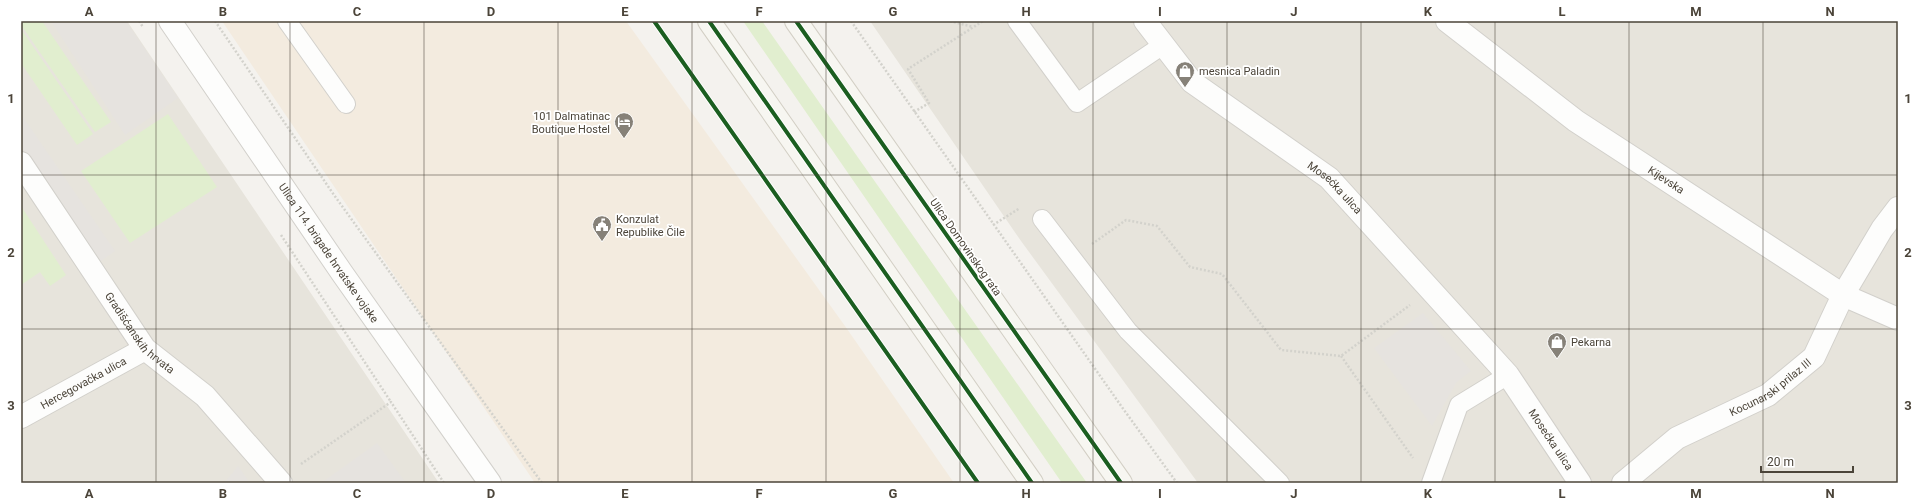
<svg xmlns="http://www.w3.org/2000/svg" width="1919" height="504" font-family="Roboto,sans-serif">
<rect width="100%" height="100%" fill="#f4f2ee"/>
<path fill="#e7e4dc" d="M21,21h106l312,462h-418z
M870,21h1028v462h-700l-177,-242z"/>
<path fill="#f3ebdf" d="M222,21h404l219,305 109,157h-419z"/>
<path fill="#e1eecf" d="M21,21h21l69,101 -16,10 -74,-107z
M743,21h19l325,462h-25z
M21,29l72,105 -16,11 -56,-82z
M168,114l49,73 -87,56 -49,-72z
M21,206l45,69 -16,11 -10,-14 -19,13z"/>
<path fill="#e6e3df" d="M51,21h75l52,77 -53,37z
M21,114l94,137 -24,17 -70,-102z
M1423,313l48,58 -15,12 -24,43 -58,-78z
M377,443l29,40h-85z
M238,466l12,17h-26z"/>
<g fill="none" stroke-linecap="round" stroke-linejoin="round">
<defs>
<path id="lane" d="M287,21l59,83
M1017,21l60,82 86,-58
M1042,219l86,112 152,152
M1431,483l28,-78 49,-30"/>
<g id="street">
<path id="s1" d="M170,21l172,252 148,210"/>
<path id="s2" d="M1145,21l47,61 137,96 179,197 72,108"/>
<path id="s3" d="M1447,21l129,100 267,174 55,24"/>
<path id="s4" d="M21,163l124,186 60,47 76,87"/>
<path id="s5" d="M21,417l124,-68"/>
<path id="s6" d="M1623,483l54,-45 91,-43 46,-38 29,-62 39,-66 16,-21"/>
</g>
<path id="secondary" d="M709,21l323,462
M796,21l325,462"/>
</defs>
<use href="#lane" stroke="#d2d0cb" stroke-width="20"/>
<use href="#street" stroke="#d2d0cb" stroke-width="24"/>
<use href="#secondary" stroke="#d3cfc5" stroke-width="24"/>
<path stroke="#d3d2cc" stroke-width="2.5" stroke-dasharray="2 2" stroke-linecap="butt" d="M139,21l4,6
M215,21l119,174 208,288
M654,21l324,462
M851,21l273,389 53,73
M950,21l23,6
M914,112l15,-9 -21,-34 75,-48
M993,225l27,-17
M281,235l110,167
M1092,244l34,-24 31,6 33,41 32,7 59,76 60,6 69,-51
M1341,356l72,102
M301,464l90,-62 53,81"/>
<use href="#lane" stroke="#fdfdfc" stroke-width="18"/>
<use href="#street" stroke="#fdfdfc" stroke-width="22"/>
<use href="#secondary" stroke="#f7f6f1" stroke-width="22"/>
<defs>
<path id="cycleway" d="M654,21l324,462
M709,21l323,462
M796,21l325,462"/>
</defs>
<use href="#cycleway" stroke="#fff" stroke-width="6"/>
<use href="#cycleway" stroke="#1b5e20" stroke-width="4"/>
</g>
<path fill="none" stroke="#4b4439" stroke-width="1" stroke-opacity="0.55" d="M156,21v462M290,21v462M424,21v462M558,21v462M692,21v462M826,21v462M960,21v462M1093,21v462M1227,21v462M1361,21v462M1495,21v462M1629,21v462M1763,21v462M21,175h1877M21,329h1877"/>
<defs>
<symbol id="shop-pin" viewBox="-11 -11 22 30"><path d="M0 17L-7.5 6A9.5 9.5 0 1 1 7.5 6Z" fill="#868178" stroke="#fff"/><path d="M-5-2.5h2.3a2.7 3.5 0 0 1 5.4 0H5L5.5 6h-11ZM-1.5-2.5h3a1.5 2.3 0 0 0-3 0Z" fill="#fff"/></symbol>
<symbol id="hotel-pin" viewBox="-11 -11 22 30"><path d="M0 17L-7.5 6A9.5 9.5 0 1 1 7.5 6Z" fill="#868178" stroke="#fff"/><path d="M-6-4.5h1.5V1H6V5H4.5V3h-9V5H-6ZM-4 0a1.8 1.8 0 1 1 3.6 0ZM.5 0V-2.5h3Q6-2.5 6 0Z" fill="#fff"/></symbol>
<symbol id="civic-pin" viewBox="-11 -11 22 30"><path d="M0 17L-7.5 6A9.5 9.5 0 1 1 7.5 6Z" fill="#868178" stroke="#fff"/><path d="M-.6-6.5H3V-4.5H.6V-3L4-1V1h2V6H-6V1h2V-1L-.6-3ZM-1.2 2.5V6h2.4V2.5Z" fill="#fff"/></symbol>
</defs>
<g fill-rule="evenodd">
<use href="#shop-pin" x="1174" y="60" width="22" height="30"/>
<use href="#hotel-pin" x="613" y="111" width="22" height="30"/>
<use href="#civic-pin" x="591" y="214" width="22" height="30"/>
<use href="#shop-pin" x="1546" y="331" width="22" height="30"/>
</g>
<g text-anchor="middle" stroke-width="3.5" stroke-linejoin="round" paint-order="stroke">
<g font-size="11" fill="#4b4439" stroke="#fff" text-anchor="start">
<text x="1199" y="75">mesnica Paladin</text>
<text x="610" y="120" text-anchor="end">101 Dalmatinac<tspan x="610" dy="13">Boutique Hostel</tspan></text>
<text x="616" y="223">Konzulat<tspan x="616" dy="13">Republike Čile</tspan></text>
<text x="1571" y="346">Pekarna</text>
</g>
<g font-size="11" fill="#4b4439" stroke="#fff">
<text dy="4" stroke="none"><textPath href="#s3" startOffset="271">Kijevska</textPath></text>
<text dy="4" stroke="none"><textPath href="#s2" startOffset="255">Mosećka ulica</textPath></text>
<text transform="translate(966 247) rotate(55)" y="4">Ulica Domovinskog rata</text>
<text dy="4" stroke="none"><textPath href="#s1" startOffset="281">Ulica 114. brigade hrvatske vojske</textPath></text>
<text dy="4" stroke="none"><textPath href="#s4" startOffset="208">Gradišćanskih hrvata</textPath></text>
<text dy="4" stroke="none"><textPath href="#s5" startOffset="71">Hercegovačka ulica</textPath></text>
<text dy="4" stroke="none"><textPath href="#s6" startOffset="177">Kocunarski prilaz III</textPath></text>
<text dy="4" stroke="none"><textPath href="#s2" startOffset="588">Mosećka ulica</textPath></text>
</g>
</g>
<rect width="1919" height="504" fill="none" stroke="#ffffff" stroke-width="44"/>
<path d="M1761 466v6h92v-6" fill="none" stroke="#4b4439" stroke-width="2"/>
<text x="1767" y="466" font-size="12" fill="#4b4439" stroke="#ffffff" stroke-width="3" paint-order="stroke">20 m</text>
<rect x="22" y="22" width="1875" height="460" fill="none" stroke="#4b4439" stroke-width="1.5"/>
<g font-size="13" text-anchor="middle" font-weight="bold" fill="#4b4439">
<text x="89" y="16">A</text>
<text x="223" y="16">B</text>
<text x="357" y="16">C</text>
<text x="491" y="16">D</text>
<text x="625" y="16">E</text>
<text x="759" y="16">F</text>
<text x="893" y="16">G</text>
<text x="1026" y="16">H</text>
<text x="1160" y="16">I</text>
<text x="1294" y="16">J</text>
<text x="1428" y="16">K</text>
<text x="1562" y="16">L</text>
<text x="1696" y="16">M</text>
<text x="1830" y="16">N</text>
<text x="11" y="103">1</text>
<text x="1908" y="103">1</text>
<text x="11" y="257">2</text>
<text x="1908" y="257">2</text>
<text x="11" y="410">3</text>
<text x="1908" y="410">3</text>
<text x="89" y="498">A</text>
<text x="223" y="498">B</text>
<text x="357" y="498">C</text>
<text x="491" y="498">D</text>
<text x="625" y="498">E</text>
<text x="759" y="498">F</text>
<text x="893" y="498">G</text>
<text x="1026" y="498">H</text>
<text x="1160" y="498">I</text>
<text x="1294" y="498">J</text>
<text x="1428" y="498">K</text>
<text x="1562" y="498">L</text>
<text x="1696" y="498">M</text>
<text x="1830" y="498">N</text>
</g>
</svg>
